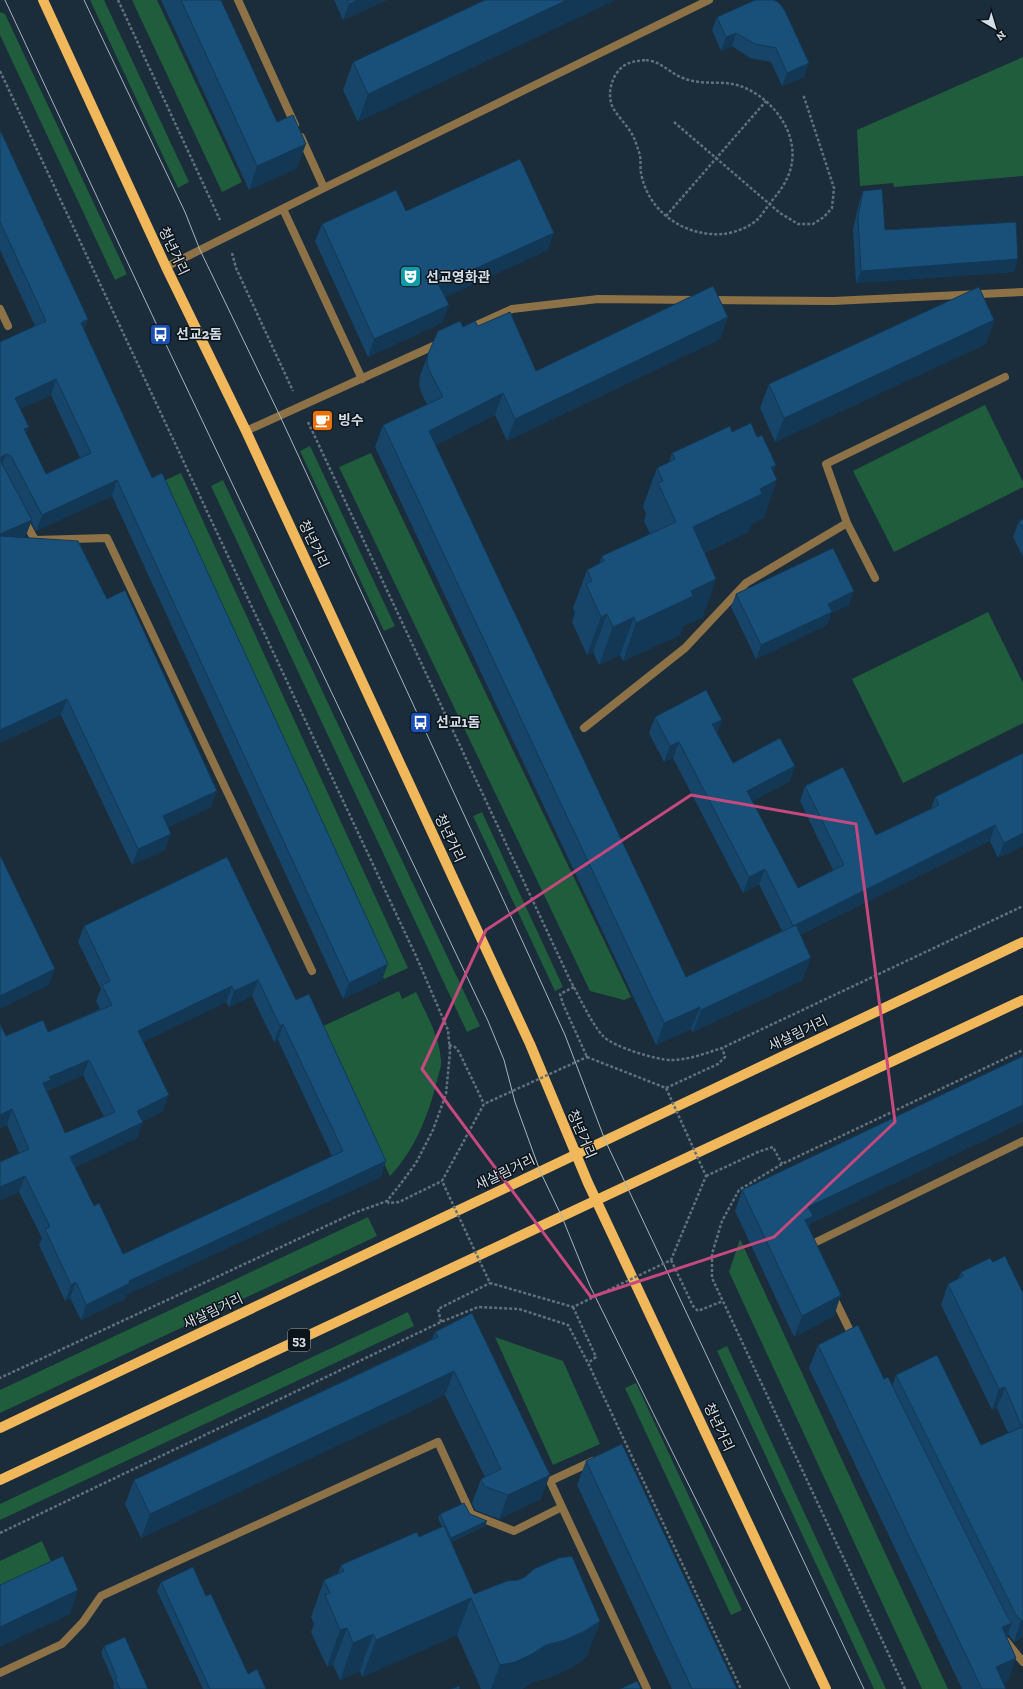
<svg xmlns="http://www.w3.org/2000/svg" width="1023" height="1689" font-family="'Zilla Slab','Noto Sans KR',serif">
<rect width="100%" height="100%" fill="#1b2c3a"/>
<path fill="#1f5d3c" d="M90,0h14l85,182 -11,6z
M132,0h25l85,182 -20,10z
M0,12l5,2 122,260 -12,6 -115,-245z
M1023,57v119l-129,11 -1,-4 -33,3 -3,-56z
M985,405l38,77v5l-129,65 -41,-81z
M310,446l85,180 -11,5 -84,-180z
M371,453l260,544 -7,3 -34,-9 -251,-524z
M181,473l227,495 -24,11 -227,-495z
M223,480l257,546 -13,6 -256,-546z
M988,612l35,71v40l-120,60 -51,-104z
M482,812l81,175 -8,4 -82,-175z
M399,991l3,8 14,-7c10,22 23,43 25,68 1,7 -3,15 -4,21 -9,35 -22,69 -47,95l-71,-148z
M368,1217l9,19 -377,177v-23z
M740,1239l208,450h-26l-193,-417z
M408,1312l6,14 -414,194v-16z
M495,1337l68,24 37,83 -47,21z
M727,1346l159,343h-12l-157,-338z
M636,1383l106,227 -11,5 -106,-227z
M42,1541l10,23 -52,25v-28z"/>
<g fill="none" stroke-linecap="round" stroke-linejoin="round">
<path stroke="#62707c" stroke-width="2.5" stroke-dasharray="3 2" stroke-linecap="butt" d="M118,0l102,220
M646,60c3,1 8,1 11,3 9,4 17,12 26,15 20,8 35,2 54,7 31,9 60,43 55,77 -2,14 -9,25 -17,35 -6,7 -11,15 -17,22 -8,8 -24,14 -35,15 -38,3 -75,-22 -82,-61 -1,-6 0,-12 -1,-18 -2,-6 -4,-12 -6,-17 -5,-11 -15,-20 -21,-30 -7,-14 -1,-35 12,-43 7,-4 13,-4 21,-5z
M0,71l416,885 32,74 2,22 -4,42 -13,36 -17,33 -17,23 -12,15 -33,12 -354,165
M674,122l106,91 18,11h15l11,-7 8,-9 2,-20 -31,-94
M666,216l100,-115
M232,253l4,15 57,123
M308,422l262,558c9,16 21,43 33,56 10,11 54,24 68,24 18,0 35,-7 51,-12l301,-142
M574,987l-14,7 3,10 24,53
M449,1045l6,2 4,5 25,52
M666,1088l52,-24 7,-7 -3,-9
M706,1176l52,-24 15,-5 9,17
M387,1201l2,2 10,-1 43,-21
M671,1260l22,46 5,5 25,-10
M573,1307l23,50 -8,6
M441,1322l-3,-13 52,-26
M0,1533l441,-211 37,-15 41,2 49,16 20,38 153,326
M905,1689l-193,-411v-24l10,-33 17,-31 43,-26 241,-114"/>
<path stroke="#8d7247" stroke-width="8" d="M0,309l8,17
M24,520l11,20 72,-2 205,433
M875,578l-28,-55 -21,-59 179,-87
M584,728l101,-80 61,-65 101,-60"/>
<path stroke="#8d7247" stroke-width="8" d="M238,0l57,125
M301,137l23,51
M283,209l79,170
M166,267l158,-79 385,-188
M709,300l124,1 190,-9
M468,329l44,-20 86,-10 98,1
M246,431l194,-88
M808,1246l215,-105
M833,1296l21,43
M562,1507l-12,-26 43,-20
M1006,1641l17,21
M0,1673l62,-29 21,-22 18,-26 337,-154 33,72 43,17 48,-24 85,182"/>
<path stroke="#f1b85b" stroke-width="10" d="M43,0l123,267 80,164 284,613 58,139 238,506
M0,1428l1023,-486
M0,1480l1023,-480"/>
<path stroke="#a7b3be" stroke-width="1" d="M5,0l156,334 327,687 16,39 11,42 25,69 22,46 28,69 200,403
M84,0l101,212 15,38 80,166 246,533 39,86 40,105 259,549"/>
<path stroke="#62707c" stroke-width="2.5" stroke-dasharray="3 2" stroke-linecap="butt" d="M587,1057l79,31 40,88 -35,84 -98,47 -83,-24 -48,-102 42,-77z"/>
</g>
<path fill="#164569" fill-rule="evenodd" d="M161,0h60l76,168 -48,22z
M334,0h53l-44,20z
M485,0l-127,122 -15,-32 10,-28z
M717,17l92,46 -5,14 -22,9 -11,-24 -21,-4 -18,-12 -11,5 -9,-21z
M0,130l88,189 -4,10 298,651 -39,19 -231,-503 -76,35 -5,-9 -5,13 -4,3 85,61 110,192 -6,16 -43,20 -3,23 -33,15 -71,-150 -61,28v-401l35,-16 -35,-76zM51,395l29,63 -34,16 -20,-40 -6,-25z
M863,191l22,39 129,42 -158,11 -3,-54 6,-26z
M406,211l142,39 -103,47 4,8 -7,18 -74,34 -53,-116 7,-17z
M728,317l-8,22 -213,102 -12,-26 -60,30 251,532 96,-46 -23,-47 -16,9 -70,-135 -9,4 -15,-29 6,-16 67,3 -5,13 16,30 57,18 -38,20 46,87 35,-18 -33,-69 5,-15 71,49 55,-26 4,-12 88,-44v93l-25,12 -8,-17 -190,94 3,45 -110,52 -2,-3 -35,16 -281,-598 8,-22 44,-20 -6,-13 -2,-8 1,-8 8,-22 35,-27 15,-1 58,45z
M994,320l-8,24 -211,98 -15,-34 9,-24z
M732,432l25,5 19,28 -3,7 -9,46 -13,6 -3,8 -43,21 -2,64 -20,9 -3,9 -57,26 -3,-6 -21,10 -6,-13 -6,3 -15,-33 3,-9 -2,-5 14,-38 12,-6 3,-8 48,-22 -6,-13 2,-7 -3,-8 14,-38 12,-6 3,-9z
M1023,519v38l-10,-20 6,-16z
M736,594l113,11 -18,8 -4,12 -71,34 -25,-52z
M227,857l69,143 90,161 -5,16 -255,118 -1,4 -44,21 -11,-22 -5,3 -26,-56 3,-7 -23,-46 -19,8v-38l19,-9 -12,-28 -7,3v-104l6,12 42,-4 52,-23 -4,-8 5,-12 -23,-47 6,-16zM252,996l22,46 4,-2 54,116 -209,98 -29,-48 -19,-39 62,-29 6,-16 -1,-1 21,-10 -20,-69 83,-40 3,5zM83,1075l21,42 -39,16 -18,-42z
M742,1190l68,34 -1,3 25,89 -40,21 -59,-126z
M993,1262l30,31v344l-9,5 -6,-8 -1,3 9,21 -8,23 -5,2 3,6h-44l-153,-321 9,-23 66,34 8,8 4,-12 85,70 27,-12 -11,-25 -5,2 -51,-105 7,-21 10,-5 3,-7z
M435,1332l106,167 -42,20 -24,-9 -3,-7 9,-24 4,-2 -40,-82 -304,143 -16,-34 9,-24 298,-141z
M586,1461l151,228h-65l-95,-204z
M440,1514h30l15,12 -34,16 23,52 126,27 -14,37 -15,10 -20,9 -19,5 -10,7h-41l-24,-54 -95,42 -2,-6 -20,9 -7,-15 -6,2 -16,-35 3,-8 -3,-7 13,-37 14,-7 3,-8 78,-28 23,-10 -4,-9z
M161,1582l45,14 42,78 18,15h-63l-46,-98z
M104,1646l44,43h-34l-1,-3 1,-3 -13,-30z"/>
<path fill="#123855" d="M358,0h29l-44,20 6,-16z
M567,0h49l-258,122 10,-28z
M736,33l-4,13 -11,5 5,-14z
M809,63l-5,14 -22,9 5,-13z
M306,144l-9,24 -48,22 8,-24z
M554,233l-6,17 -115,53 6,-18z
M1018,259l-4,13 -158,11 5,-12z
M449,305l-7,18 -74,34 6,-18z
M728,317l-8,22 -213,102 8,-22z
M88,319l-6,16 -1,-12z
M994,320l-8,24 -211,98 9,-24z
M56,379l-5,16 -42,19 6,-16z
M503,393l-8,22 -74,38 8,-22z
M29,427l-6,16 1,-14z
M6,454l-6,15 1,-12z
M776,465l-7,19 8,-4 -13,38 -13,6 -3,8 -69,33 14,-38 67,-38 11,-22z
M117,480l-5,16 -76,35 6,-16z
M32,520l-6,15 -26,13v-14z
M716,579l-13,38 -20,9 -3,9 -57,26 13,-38 55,-32z
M854,591l-5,14 -18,8 -4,12 -71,34 5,-14 67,-41z
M607,614l-14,38 -6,3 14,-38z
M634,617l-14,38 -21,10 14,-38z
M67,699l-6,16 -61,28v-13z
M722,720l-6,15 -4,-11z
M679,742l-6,16 -9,4 6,-16z
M795,766l-5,15 -49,26 6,-16z
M217,791l-6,16 -54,25 6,-16z
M995,825l-5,16 -203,100 6,-15z
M1023,833v13l-25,12 6,-15z
M171,834l-6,16 -33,15 6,-16z
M765,869l-6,15 -16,9 6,-16z
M811,958l-8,22 -110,52 8,-22z
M388,964l-6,16 -39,19 6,-16z
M55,969l-6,16 -49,24v-13z
M258,980l-6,16 -23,11 5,-16z
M232,986l-6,16 -94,45 6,-16z
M700,1007l-9,22 -35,16 8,-22z
M283,1024l-5,16 -4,2 6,-16z
M89,1060l-6,15 -37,16 -3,-8 6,-6z
M169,1095l-6,16 -31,16 5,-16z
M1023,1105v17l-213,102 -5,13 -7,4 10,-34z
M12,1109l-5,16 -7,3v-13z
M143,1122l-6,16 -73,35 6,-16z
M386,1161l-5,16 -255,118 -1,4 -44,21 5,-15 43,-24z
M25,1176l-6,16 -19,8v-13z
M76,1282l-6,16 -5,3 6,-16z
M841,1295l-7,21 -40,21 8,-21z
M454,1371l-9,24 -304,143 9,-24z
M1005,1387l-8,21 -5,2 7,-21z
M550,1475l-9,24 -42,20 9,-24z
M487,1521l-2,5 -36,16 2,-4z
M78,1590l-8,24 -70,33v-20z
M471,1598l-14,37 -95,42 14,-37z
M1023,1620v17l-9,5 7,-21z
M600,1621l-14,37 -15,10 -20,9 -19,5 -10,7h-31l9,-24z
M1012,1623l-9,23 -1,-19z
M347,1628l-14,37 -6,2 13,-37z
M373,1634l-13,37 -20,9 13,-37z
M1016,1658l-8,23 -17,8 5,-22z"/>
<path fill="#19507a" stroke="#123855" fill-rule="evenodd" d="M181,0h40l56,122 16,-7 13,29 -49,22z
M347,0h11l-9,4z
M485,0h82l-199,94 -15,-32z
M755,0h19l5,3 6,8 24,52 -22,10 -11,-25 -21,-4 -19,-11 -10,4 -9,-20z
M0,130l88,189 -7,4 71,155 10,-5 226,491 -39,19 -232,-503 -75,35 -31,-59 -5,-2 -5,3v5l31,58 -32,14v-192l46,-21 -46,-99zM56,379l35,74 -45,21 -22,-45 5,-2 -14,-29z
M520,159l34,74 -115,52 10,20 -75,34 -52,-115 74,-34 10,21z
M882,189l3,41 131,-8 2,37 -157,12 -3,-54 5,-26z
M713,286l15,31 -213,102 -12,-26 -74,38 257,546 110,-52 15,33 -110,52 -1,-3 -36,16 -281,-598 60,-28 -14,-27 -2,-8 1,-8 10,-23 22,-10 3,6 12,-6 3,5 32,-14 26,59z
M979,287l15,33 -210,98 -15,-34z
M751,423l6,14 5,-2 14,30 -5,2 6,13 -17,9 2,5 -69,33 23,52 -25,12 2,5 -57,27 -2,-6 -21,10 -6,-13 -6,3 -15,-33 6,-3 -5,-11 17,-9 -2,-5 74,-34 -18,-39 5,-2 -6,-13 18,-9 -3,-6 58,-27 2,6z
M1023,519v11l-4,-9z
M0,536l78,5 29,58 18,-9 92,201 -54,25 8,18 -33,15 -71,-150 -67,31z
M833,548l21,43 -26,13 4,8 -71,33 -25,-51z
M706,690l16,30 -10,4 21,39 47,-25 15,28 -48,25 51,97 46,-23 -39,-79 38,-19 33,68 63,-30 -4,-8 88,-44v80l-19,10 -9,-18 -202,101 -28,-57 -16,8 -70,-135 -9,4 -15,-29z
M0,855l55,114 -55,27z
M227,857l69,143 13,-6 77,167 -257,120 1,2 -44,22 -10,-23 -5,3 -26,-56 5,-2 -25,-51 -25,11v-25l29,-13 -17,-40 -12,6v-91l6,12 37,-16 5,12 64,-27 -10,-20 8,-4 -26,-55zM258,980l22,46 3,-2 60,127 -220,103 -24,-51 -5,3 -24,-49 73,-35 -6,-11 32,-16 -31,-64 94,-45 2,5zM89,1060l26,52 -50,21 -22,-50 8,-3 -2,-3z
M1023,1056v49l-215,102 5,9 -8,4 36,75 -39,21 -60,-126z
M1005,1256l18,37v327l-2,1 -6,-8 -119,-238 41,-20 44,90 41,-18 -17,-40 -6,2 -51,-105 15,-8 -2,-4 29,-14 3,4z
M472,1313l78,162 -42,20 -24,-9 -3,-7 20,-10 -47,-98 -304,143 -16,-34 304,-143 -3,-5z
M858,1325l26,54 4,-2 119,239 5,7 -10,4 14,31 -20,9 10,22h-24l-164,-344z
M622,1444l115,245h-45l-106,-228z
M464,1503l6,11 17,7 -36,17 -11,-24z
M444,1526l30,68 33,-13 11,-1 7,-3 9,-8 25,-11 13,-2 28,65 -15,10 -20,9 -19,5 -14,9 -17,8 -15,3 -29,-67 -95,42 -3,-6 -20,9 -6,-15 -7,2 -15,-35 5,-2 -6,-13 20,-9 -3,-6 76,-33 2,5z
M63,1556l15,34 -78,37v-42z
M193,1567l13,29 5,-2 37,80 9,-5 9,20h-56l-49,-107z
M125,1637l23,52h-28l-5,-10 2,-1 -13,-32z
M637,1681l4,8h-21z
M459,1686l1,3h-9z"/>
<path fill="none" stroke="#c6497e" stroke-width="3" stroke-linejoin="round" d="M691,795l165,29 39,298 -121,115 -183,60 -169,-228 64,-139z"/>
<defs>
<symbol id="theatre-square" viewBox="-11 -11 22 22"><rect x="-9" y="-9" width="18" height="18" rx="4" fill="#0f9aa8" stroke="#0c141a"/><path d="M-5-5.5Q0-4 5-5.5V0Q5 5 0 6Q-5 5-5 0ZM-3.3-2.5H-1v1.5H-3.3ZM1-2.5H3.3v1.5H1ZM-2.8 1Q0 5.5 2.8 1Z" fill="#fff"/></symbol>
<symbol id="bus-square" viewBox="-11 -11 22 22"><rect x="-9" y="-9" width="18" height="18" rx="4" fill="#1a4fb4" stroke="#0c141a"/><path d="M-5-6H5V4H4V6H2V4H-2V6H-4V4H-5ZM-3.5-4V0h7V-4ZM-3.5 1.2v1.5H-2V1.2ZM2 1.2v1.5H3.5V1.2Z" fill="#fff"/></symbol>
<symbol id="cafe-square" viewBox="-11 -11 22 22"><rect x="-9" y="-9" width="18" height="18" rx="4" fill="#e8710a" stroke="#0c141a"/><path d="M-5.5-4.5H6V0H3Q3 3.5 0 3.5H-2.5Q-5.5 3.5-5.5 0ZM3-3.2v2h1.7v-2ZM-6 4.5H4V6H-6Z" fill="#fff"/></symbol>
</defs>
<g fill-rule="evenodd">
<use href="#theatre-square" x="398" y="264" width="25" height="25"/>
<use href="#bus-square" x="148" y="322" width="25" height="25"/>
<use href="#cafe-square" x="310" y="408" width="25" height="25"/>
<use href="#bus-square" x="408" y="710" width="25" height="25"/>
</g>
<g text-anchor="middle" stroke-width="3" stroke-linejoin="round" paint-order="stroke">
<rect fill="#0c141a" stroke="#97a1aa" stroke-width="1" x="288" y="1329" width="22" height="22" rx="3"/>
<g font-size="13" font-weight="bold" fill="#d3dde7">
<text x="299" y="1345">53</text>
</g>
<g font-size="14" fill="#d3dde7" stroke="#0c141a">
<text transform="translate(174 251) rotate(65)" y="5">청년거리</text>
<text transform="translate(314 544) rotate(65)" y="5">청년거리</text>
<text transform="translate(450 838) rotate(65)" y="5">청년거리</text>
<text transform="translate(798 1033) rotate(-25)" y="5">새살림거리</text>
<text transform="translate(582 1134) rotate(67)" y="5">청년거리</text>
<text transform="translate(505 1172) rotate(-25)" y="5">새살림거리</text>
<text transform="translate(213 1311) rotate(-25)" y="5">새살림거리</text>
<text transform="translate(719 1427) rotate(65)" y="5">청년거리</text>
</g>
<g font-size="14" font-weight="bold" fill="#d3dde7" stroke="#0c141a" text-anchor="start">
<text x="426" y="282">선교영화관</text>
<text x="176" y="339">선교2돔</text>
<text x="338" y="425">빙수</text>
<text x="436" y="727">선교1돔</text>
</g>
</g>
<g transform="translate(995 28) rotate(142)" stroke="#0c141a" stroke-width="3" paint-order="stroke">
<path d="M0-3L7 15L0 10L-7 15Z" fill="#d3dde7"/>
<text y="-6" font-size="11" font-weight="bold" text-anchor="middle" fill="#d3dde7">N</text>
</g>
</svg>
